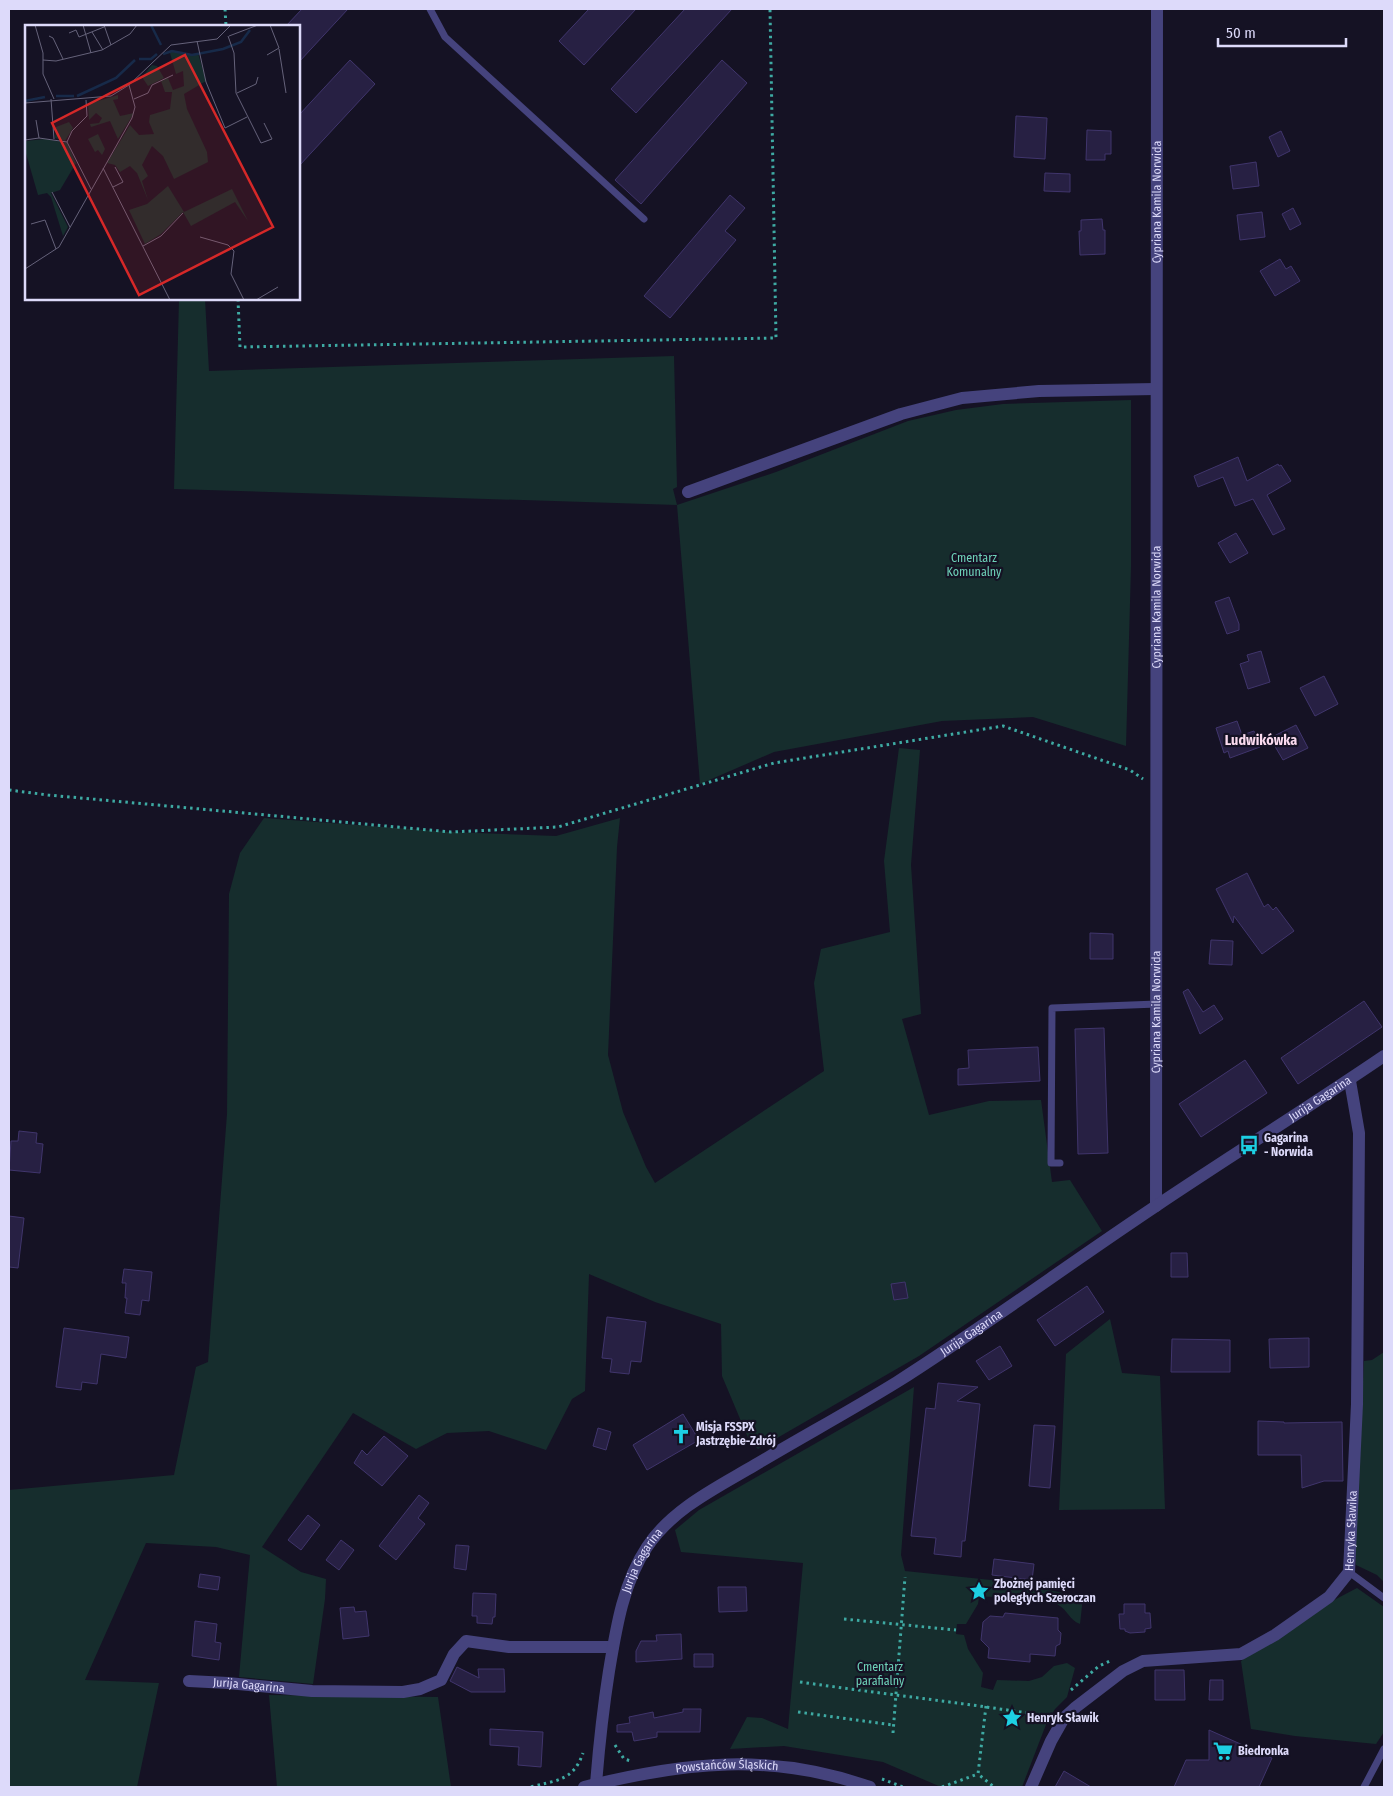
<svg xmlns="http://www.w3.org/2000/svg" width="1393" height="1796" font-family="'Fira Sans Condensed',sans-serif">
<rect width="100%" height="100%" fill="#151224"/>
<path fill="#162d2d" d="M179,299h26l4,72 465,-15 3,131 -4,2 4,16 99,-33 132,-51 48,-11 47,-6 128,-4v167l-5,179 -93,-29 -91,4 -168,31 -74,32 -23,-279 -503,-16z
M899,748l21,2 -9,115 10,149 -19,5 27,96 60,-14 52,-1 11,82 18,-2 32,51 -183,125 -161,93 -9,-9 -27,-64 -1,-52 -66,-22 -66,-28 -4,117 -13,8 -26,51 -57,-19 -42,2 -31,16 -63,-36 -91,134 39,25 25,7 -1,20 -12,85 -74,-7 11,-122 -34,-8 -70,-4 -61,137 74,3 -22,104h-128v-297l165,-15 22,-108 12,-5 19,-248 2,-220 11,-41 24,-35 187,14 105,4 64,-18 -3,29 -9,208 15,57 23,55 9,16 169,-112 -10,-88 7,-34 69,-17 -6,-71z
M1110,1319l12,54 38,3 5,133 -106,1 7,-156z
M1384,1352v230l-7,-7 -21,-10 -1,-27 9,-177 8,-1z
M914,1387l-13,168 4,16 105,11 73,15 -3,27c-11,-4 -12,-14 -23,-20 -14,-7 -61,-8 -78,-7l-1,7 -12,20h-9l-1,10 8,1 4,14 15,24 -2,14 12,3 4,-10 32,1 13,-4 12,-11 13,-3 8,5 -8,29 -12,12 -8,13 -25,65h-81l-58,-25 -99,-16 -54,3 17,-32 15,1 26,11 15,-166 -122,-11 -6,-22 24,-20z
M1357,1588l27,19v125l-8,12 -81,-8 -44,-7 -10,-68 95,-62z
M269,1695l169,2 13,90h-174z"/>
<path fill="#272043" stroke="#40356c" d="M302,9h46l-49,53v-36h-13z
M589,9h47l-52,56 -25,-24z
M685,9h47l-96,104 -25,-24z
M350,60l25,24 -76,82v-51z
M722,60l25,23 -106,121 -26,-24z
M1016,116l31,2 -2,41 -31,-2z
M1087,130l24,1v23h-6v6h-19z
M1281,131l9,20 -12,6 -9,-20z
M1256,162l3,24 -26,3 -3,-23z
M1045,173l25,1v18l-26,-1z
M730,195l15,13 -20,23 11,9 -66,78 -26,-22z
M1293,208l8,16 -11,6 -8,-16z
M1262,212l3,25 -25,3 -3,-25z
M1102,219l1,11h2v24l-25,1 -1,-24h2v-11z
M1280,259l6,10 5,-3 9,15 -25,15 -15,-25z
M1238,457l9,24 31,-17 1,2 2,-1 10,16 -24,14 18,34 -12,6 -20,-36 -18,7 -12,-29 -25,10 -4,-11z
M1236,533l12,20 -18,10 -12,-20z
M1229,597l10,27v6l-12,4 -12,-32z
M1261,651l9,31 -22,7 -8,-25 9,-3 -2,-6z
M1324,676l14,28 -23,12 -15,-28z
M1237,721l5,14 12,-4 6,16 -30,11 -2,-7 -4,2 -8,-25z
M1296,725l12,23 -25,12 -13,-22z
M1247,873l17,34 4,-3 5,6 3,-3 18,24 -32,23 -28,-38 -1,7 -17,-34z
M1090,933l23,1v25h-23z
M1211,940l22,1 -1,24 -23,-1z
M1188,989l15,23 11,-7 9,14 -23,15 -17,-42z
M1364,1001l18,26 -84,57 -17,-26z
M1104,1028l4,125 -30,1 -3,-125z
M1038,1047l2,34 -82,4v-16l11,-1 -1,-18z
M1245,1060l22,33 -66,44 -22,-33z
M19,1131l18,2 -1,10 7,1 -3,29 -31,-3 2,-29h7z
M9,1216l15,2 -6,50 -9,-1z
M1171,1253h16l1,24h-17z
M124,1269l28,3 -3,29 -7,-1 -2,15 -15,-2 2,-15h-2l1,-15h-4z
M905,1282l3,16 -14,2 -3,-16z
M1087,1286l17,26 -49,34 -18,-26z
M607,1317l39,5 -5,40 -10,-1 -2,13 -19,-2 2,-13 -10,-1z
M64,1328l65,9 -3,21 -25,-4 -4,30 -15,-2 -1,8 -25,-3z
M1309,1338v29l-39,1 -1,-29z
M1172,1339l58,1v32h-59z
M1000,1346l12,20 -23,14 -13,-19z
M938,1383l40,4 -21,14 23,3 -15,137h-3l-1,16 -27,-3 2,-16 -25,-2 15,-128 9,1z
M683,1414l16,26 -52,30 -14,-25z
M1258,1421l26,1v1l58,-1 1,59h-19l-22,7 -1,-33h-43z
M1034,1425l21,1 -5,62 -21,-2z
M598,1428l13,4 -5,18 -13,-4z
M384,1436l24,20 -26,30 -28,-23 8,-13 5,5z
M419,1495l10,8 -11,15 7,6 -29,36 -17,-14z
M308,1515l12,10 -19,25 -13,-10z
M341,1540l13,10 -15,20 -13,-10z
M456,1545l13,1 -3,24 -12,-2z
M994,1559l40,5 -2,16 -40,-5z
M200,1574l20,3 -2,13 -20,-3z
M718,1587h28l1,24 -28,1z
M473,1593l23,1 -1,23h-2l-1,7 -15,-1v-7h-5z
M1124,1604h21v9h5l1,15 -6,1v3l-15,1 -5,-2v-2h-5l-1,-15h5z
M354,1607l1,5 11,-1 3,25 -26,3 -3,-31z
M1005,1613l53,5v12l3,3 -1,11 -4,2 -1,10 -25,-2v8l-42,-4 1,-10 -8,-8 2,-18 7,-6 13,1z
M195,1621l22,3 -2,18 6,1 -2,17 -27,-4z
M681,1634l1,25 -46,3v-11l5,-10h16l-1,-6z
M694,1654h19v13h-19z
M457,1667l22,11 -1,-9h26l1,23h-34l-21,-11z
M1155,1670h29l1,30h-30z
M1210,1680h13v20h-14z
M683,1709h18l-1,23h-43v5l-23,4 -2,-9h-15v-7l13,-2 -1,-6 24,-5 1,6 29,-6z
M490,1729l53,3 -2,35 -23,-2 1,-18 -29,-2z
M1209,1730l63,28 -13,29h-85l12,-27h23z
M1064,1771l27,16h-36z"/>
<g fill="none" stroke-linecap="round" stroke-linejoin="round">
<path stroke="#3eaaa3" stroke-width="3" stroke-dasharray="2.5 4" stroke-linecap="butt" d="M225,9l1,17
M238,299l2,48 536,-9 -6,-329
M9,790l39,5 403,37 107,-5 216,-64 229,-37 127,44 13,9
M844,1619l112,11
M800,1682c83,12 165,21 247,34
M1071,1690l28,-24 11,-5
M986,1706l-8,68 16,13
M798,1712l95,13
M893,1733l12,-156
M615,1745l9,14 7,2
M882,1779l21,8
M531,1787c24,-7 42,-5 52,-34
M942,1787l36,-13"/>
<path stroke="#45437d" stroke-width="7" d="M430,9l15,28 199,182
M1060,1163h-9l1,-155 105,-4
M1349,1572l35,26
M1364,1787l20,-38"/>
<g stroke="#45437d" stroke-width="12">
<path d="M688,492l213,-78 61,-16 77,-7 117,-2"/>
<path id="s1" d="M1156,1206l1,-1197"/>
<path id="s2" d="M189,1681l39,2 84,8 91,1 17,-3 21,-9 13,-26 12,-13 43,6h104"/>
<path id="s3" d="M1031,1787l20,-46 13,-23 12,-11 47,-36 20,-10 98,-7 34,-19 54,-38 20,-25 8,-168 2,-271 -9,-52"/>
</g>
<g stroke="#45437d" stroke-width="12">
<path id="s4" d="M596,1784c3,-38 7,-75 13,-113 7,-42 14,-88 38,-124 25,-38 69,-59 108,-82 47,-28 95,-54 142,-83 88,-56 172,-118 259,-176 76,-51 153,-99 228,-150"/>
<path id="s5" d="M584,1787c101,-25 186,-35 286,0"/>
</g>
</g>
<defs>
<symbol id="bus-bare" viewBox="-9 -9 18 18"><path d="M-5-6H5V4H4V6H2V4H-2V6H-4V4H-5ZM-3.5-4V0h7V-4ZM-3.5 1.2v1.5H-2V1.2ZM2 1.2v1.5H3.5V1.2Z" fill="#1dcfe3" stroke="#151224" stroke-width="2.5" paint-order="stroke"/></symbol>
<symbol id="church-bare" viewBox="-9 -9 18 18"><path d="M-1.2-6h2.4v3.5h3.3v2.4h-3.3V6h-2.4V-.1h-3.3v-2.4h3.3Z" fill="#1dcfe3" stroke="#151224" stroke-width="2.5" paint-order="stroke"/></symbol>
<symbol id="sight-bare" viewBox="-9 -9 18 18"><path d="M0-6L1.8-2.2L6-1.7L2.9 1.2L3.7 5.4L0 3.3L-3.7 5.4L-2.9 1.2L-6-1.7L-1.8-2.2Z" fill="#1dcfe3" stroke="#151224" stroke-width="2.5" paint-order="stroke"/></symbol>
<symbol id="supermarket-bare" viewBox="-9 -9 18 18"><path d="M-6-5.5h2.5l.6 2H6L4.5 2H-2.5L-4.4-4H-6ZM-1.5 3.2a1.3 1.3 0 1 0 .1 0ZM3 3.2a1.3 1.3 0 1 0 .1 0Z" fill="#1dcfe3" stroke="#151224" stroke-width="2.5" paint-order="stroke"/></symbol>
</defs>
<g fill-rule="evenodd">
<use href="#bus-bare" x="1235" y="1131" width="28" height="28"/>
<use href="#church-bare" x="667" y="1420" width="28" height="28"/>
<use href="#sight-bare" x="965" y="1577" width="28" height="28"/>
<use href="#sight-bare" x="998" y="1704" width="28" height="28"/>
<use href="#supermarket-bare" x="1209" y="1737" width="28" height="28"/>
</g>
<g text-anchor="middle" stroke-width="4.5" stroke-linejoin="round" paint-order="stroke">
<g font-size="12" fill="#dddafa" stroke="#151224">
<text dy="4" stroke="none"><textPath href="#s1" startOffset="1004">Cypriana Kamila Norwida</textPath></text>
<text dy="4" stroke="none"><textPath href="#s1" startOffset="599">Cypriana Kamila Norwida</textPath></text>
<text dy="4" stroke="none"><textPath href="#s1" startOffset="194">Cypriana Kamila Norwida</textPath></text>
<text dy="4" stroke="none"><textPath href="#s4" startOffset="1055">Jurija Gagarina</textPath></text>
<text dy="4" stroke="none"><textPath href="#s4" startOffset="635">Jurija Gagarina</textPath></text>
<text dy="4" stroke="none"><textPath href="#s3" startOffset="451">Henryka Sławika</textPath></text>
<text dy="4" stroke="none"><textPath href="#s4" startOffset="230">Jurija Gagarina</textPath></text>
<text dy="4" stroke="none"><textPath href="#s2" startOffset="60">Jurija Gagarina</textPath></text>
<text dy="4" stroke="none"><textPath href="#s5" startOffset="145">Powstańców Śląskich</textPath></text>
</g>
<g font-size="12" fill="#6ed2b9" stroke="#151224">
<text x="974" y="562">Cmentarz<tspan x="974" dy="14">Komunalny</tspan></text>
<text x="880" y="1671">Cmentarz<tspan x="880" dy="14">parafialny</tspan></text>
</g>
<g font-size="12" font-weight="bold" fill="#dddafa" stroke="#151224" text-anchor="start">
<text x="1264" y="1142">Gagarina<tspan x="1264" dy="14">- Norwida</tspan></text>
<text x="696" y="1431">Misja FSSPX<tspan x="696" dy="14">Jastrzębie-Zdrój</tspan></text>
<text x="994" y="1588">Zbożnej pamięci<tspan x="994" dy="14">poległych Szeroczan</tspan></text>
<text x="1027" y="1722">Henryk Sławik</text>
<text x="1238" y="1755">Biedronka</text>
</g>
<g font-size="14" font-weight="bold" fill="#fbdbef" stroke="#151224">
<text x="1261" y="745">Ludwikówka</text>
</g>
</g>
<g transform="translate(25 25)">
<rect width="275" height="275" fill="#151224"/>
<path d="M146,25l15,5 12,-2 8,28 -22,13 3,15 20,43 1,10 -34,17 -11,-23 -11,-10 -10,19 6,11 -6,5 6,19 -11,-27 -7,-7 -10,6 -5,-7 -8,-2 23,-38 9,10 15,-1 -5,-12 1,-7 20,-6 2,-17h-7l-4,-11 7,-3 5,12 11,-4 -1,-15 -7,3 -6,-21 -5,1zM127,40l5,1 7,12 -16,8 -6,-9zM93,70v4l-5,1 7,16 14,-3 -16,26 -8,-18 -19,6 -1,-3 9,-1 3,-5 -6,-5 -7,7 -1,-16zM44,97l4,6 -8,13 -10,-3 1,-11zM73,109l7,15 -3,6 -4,-5 -3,2 -7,-13zM20,114l22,4 9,20 -16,27 -9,3 17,34 -5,9 -12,-39 -4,-4 -9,2 -13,-45v-9zM143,161l16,26 48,-23 16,32 -13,-19 -44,24 -8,-14 -22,22 -16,10 -16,-34 18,-6z" fill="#162d2d"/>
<path fill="none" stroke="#172a49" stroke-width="2.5" d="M126,0l10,20M138,29l9,-3 20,4 31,-6 18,-7 9,-12M114,34h12l6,-5M31,71h18M52,71l39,-18 19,-18M0,76l20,-4"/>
<path fill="none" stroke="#65627a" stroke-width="1" d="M10,0l8,28v21l11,25M58,0l8,28M79,0l7,20M67,7l11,18M44,8l7,-3 3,7 25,-10M24,11l4,2 10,21M203,11l6,17 2,40 25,50 11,-4 -8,-16M204,11l29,-11M172,16l9,41 19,46 22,-11M254,24l7,44M242,30l12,-7 -9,-23M18,35l13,1 46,-11 28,-16 7,-9M212,68l19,-9 2,-7M26,74l3,40M109,74l14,-6 4,-8 21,-10M61,75l1,16 -15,15 -5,11 24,47M0,78l86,-7 18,-11 42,-40 46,-6 14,-14M11,95l3,18M0,115l14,-2 28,4M78,143l67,132M88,162l10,-5 -8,-15M27,167l18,35M6,199l14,-4 11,29M175,212l28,8 6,6 -3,23 13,26M118,221l18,-10 22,-23M0,244l34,-22 73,-129 3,-11 -6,-22M231,275l22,-13"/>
<path fill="#d62828" fill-opacity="0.15" stroke="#d62828" stroke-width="2.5" d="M160,30l88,172 -134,68 -87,-172z"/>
<rect width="275" height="275" fill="none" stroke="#dddafa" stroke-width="2.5"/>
</g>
<rect width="1393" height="1796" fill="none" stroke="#dddafa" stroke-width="20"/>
<path d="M1218 38v8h128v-8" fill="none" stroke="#dddafa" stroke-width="2.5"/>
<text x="1226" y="38" font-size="15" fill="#dddafa" stroke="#151224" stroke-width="4" paint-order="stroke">50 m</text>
</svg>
